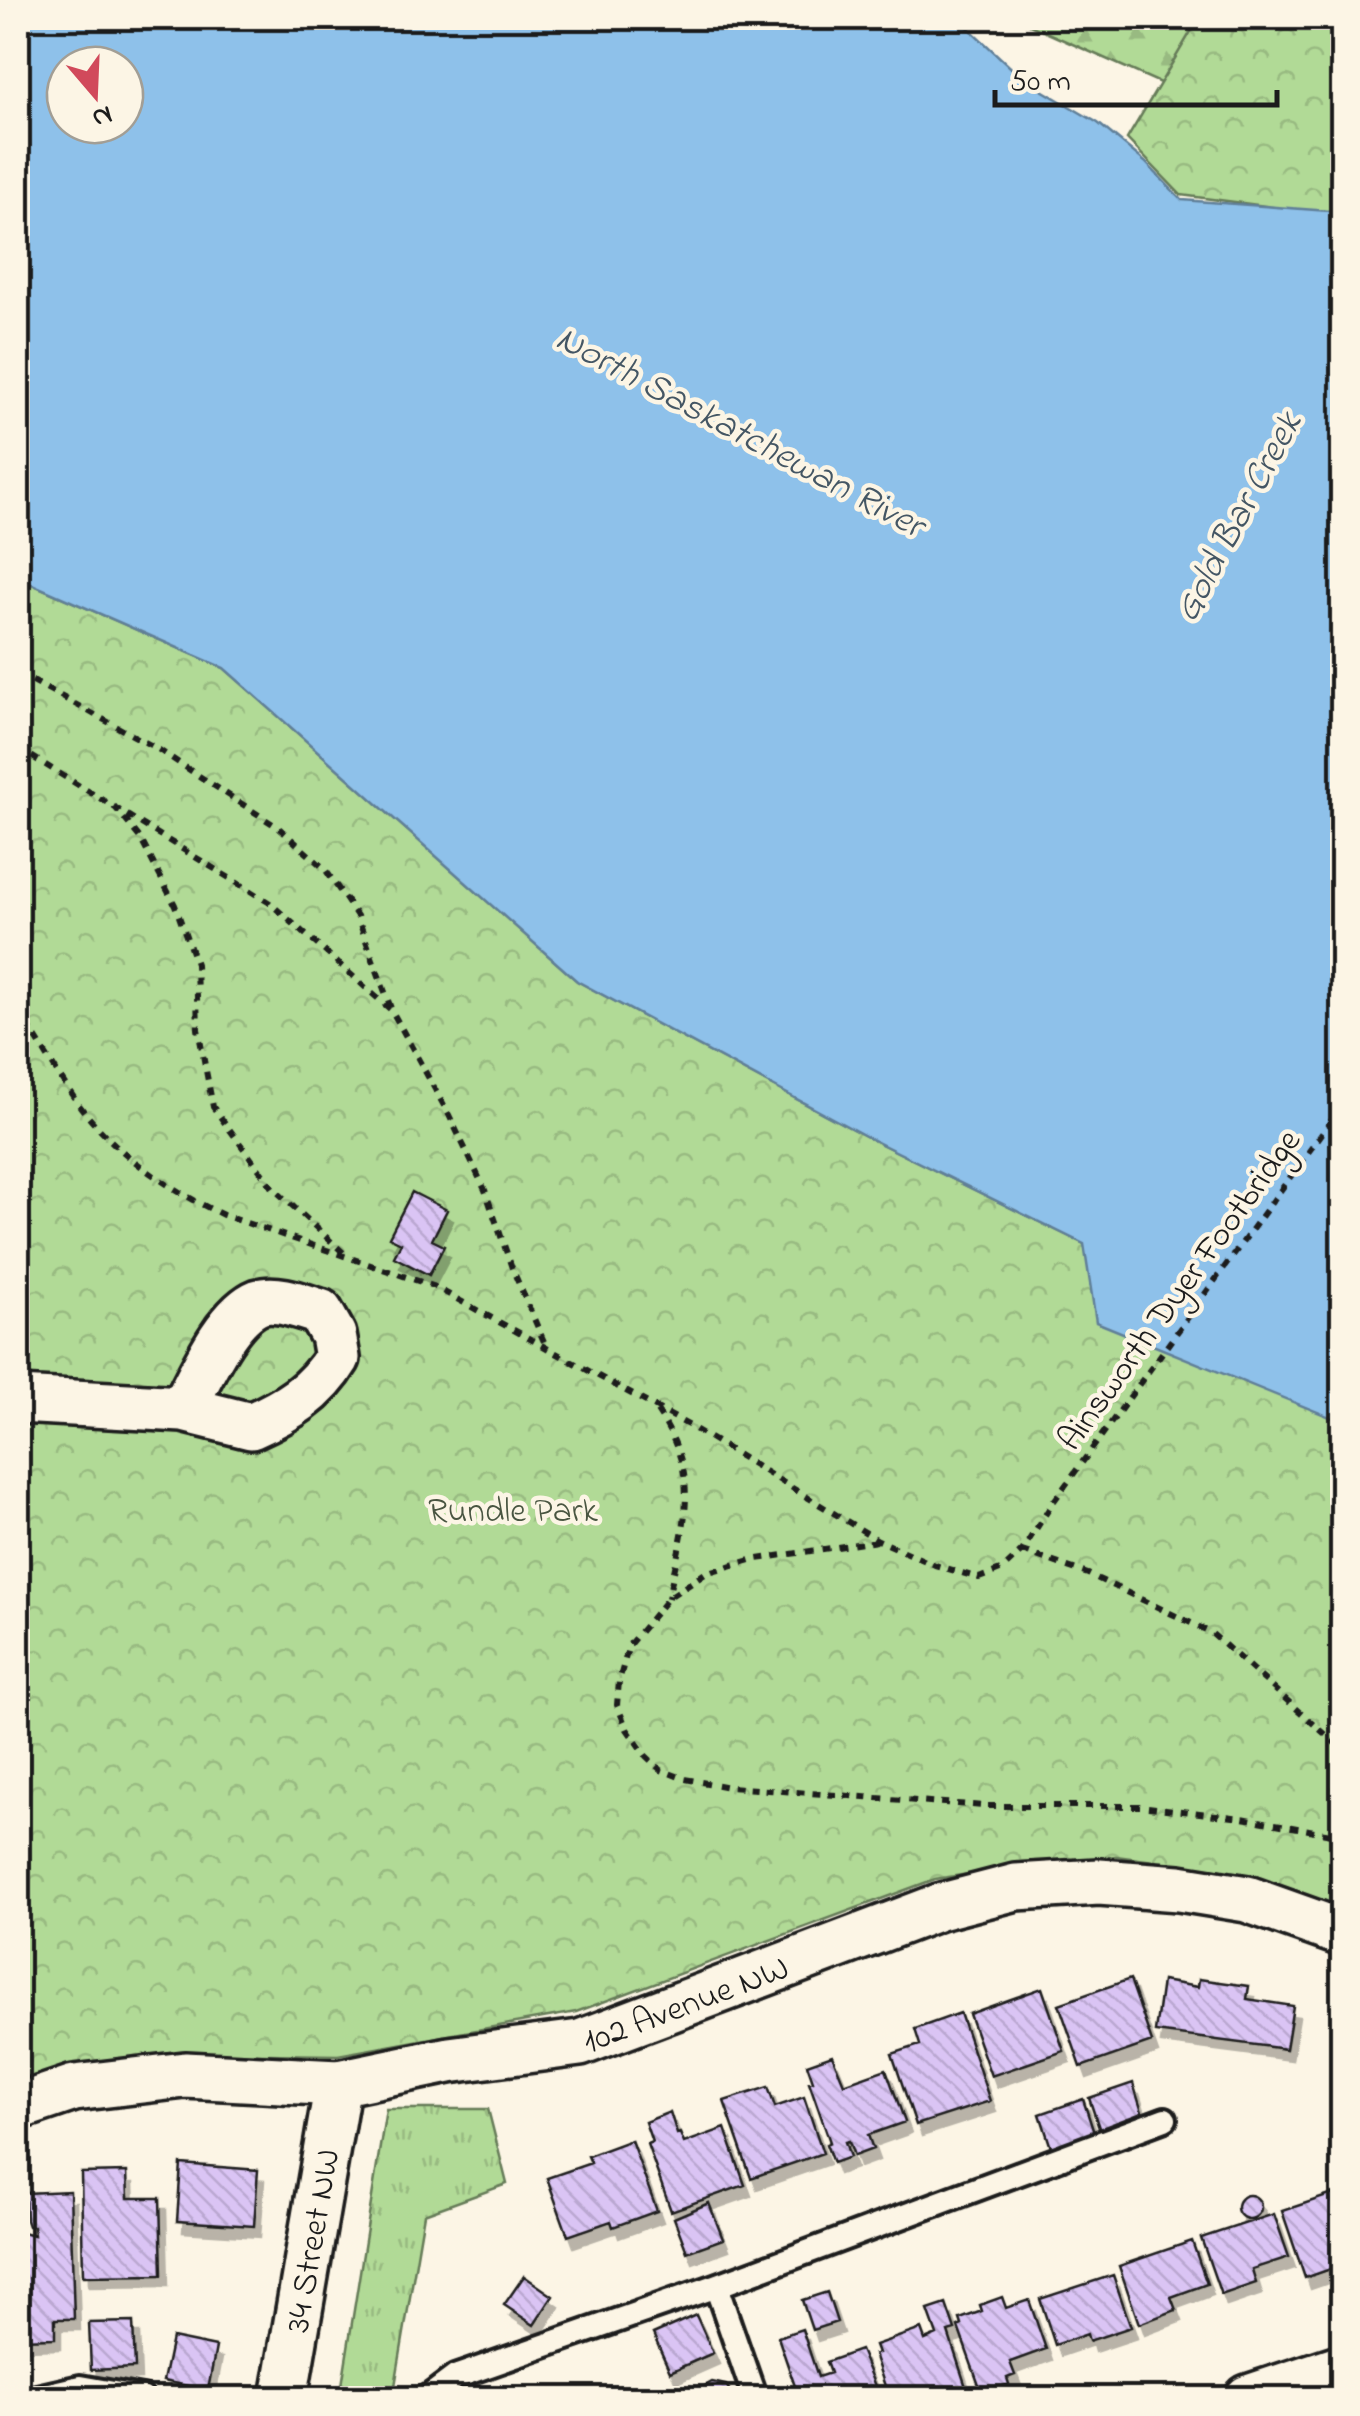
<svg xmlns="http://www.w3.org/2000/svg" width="1360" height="2416" font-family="'Indie Flower',sans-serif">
<defs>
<pattern id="grass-tufts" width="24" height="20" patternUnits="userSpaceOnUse" patternTransform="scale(2.5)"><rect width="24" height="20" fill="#b1da96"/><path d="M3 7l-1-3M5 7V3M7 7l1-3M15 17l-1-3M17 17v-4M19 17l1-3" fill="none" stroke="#98ba81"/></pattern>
<pattern id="forest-firs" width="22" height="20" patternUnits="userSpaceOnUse" patternTransform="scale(2.5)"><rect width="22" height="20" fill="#b1da96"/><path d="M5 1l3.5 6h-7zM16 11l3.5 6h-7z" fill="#98ba81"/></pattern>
<pattern id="park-crowns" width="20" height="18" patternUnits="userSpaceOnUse" patternTransform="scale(2.5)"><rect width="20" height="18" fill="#b1da96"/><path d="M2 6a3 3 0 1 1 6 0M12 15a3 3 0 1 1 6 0" fill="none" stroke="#98ba81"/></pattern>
<pattern id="building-back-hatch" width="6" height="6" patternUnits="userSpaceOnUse" patternTransform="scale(2.5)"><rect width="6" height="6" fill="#dac4f4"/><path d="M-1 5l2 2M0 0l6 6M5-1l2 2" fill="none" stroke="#baa8d1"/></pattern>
<filter id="shadow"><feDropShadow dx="6" dy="11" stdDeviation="0" flood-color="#0004"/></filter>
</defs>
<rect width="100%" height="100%" fill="#fcf5e5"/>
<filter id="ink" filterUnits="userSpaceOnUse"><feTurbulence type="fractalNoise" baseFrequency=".01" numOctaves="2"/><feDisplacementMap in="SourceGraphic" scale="20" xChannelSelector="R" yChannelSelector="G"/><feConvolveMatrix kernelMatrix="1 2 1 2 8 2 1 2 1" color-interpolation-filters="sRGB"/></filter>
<g filter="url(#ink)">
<path fill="url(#grass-tufts)" stroke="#667b59" stroke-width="2.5" d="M386,2109h102l19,75 -83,30 -31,184h-53z"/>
<path fill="url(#forest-firs)" stroke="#667b59" stroke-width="2.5" d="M1014,18h297l-88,93z"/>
<path fill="url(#park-crowns)" stroke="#667b59" stroke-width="2.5" d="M1199,18h143v198l-161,-21 -54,-56z
M18,578l206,90 353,313 294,158 213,105 258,178v489l-46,-18 -74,-23 -106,-14 -86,9 -95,14 -359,133 -238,43 -145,-2 -137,17 -38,12z"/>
<path fill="#8ec1ea" stroke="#607f98" stroke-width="2.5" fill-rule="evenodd" d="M18,18h940l65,61 75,44 47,39 37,38 160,12v1210l-246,-100 -12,-78 -213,-105 -294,-158 -353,-313 -206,-90zM65,65h60v60h-60z"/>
<path fill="url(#building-back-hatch)" stroke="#1c1c1c" stroke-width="2.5" filter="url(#shadow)" d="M412,1192l35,18 -15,30 12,6 -15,29 -35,-18 7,-14 -12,-6z
M1130,1979l22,63 -71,25 -22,-63z
M1199,1979l50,7 -2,13 46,7 -7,43 -131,-17 7,-51 36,6z
M1042,1988l22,63 -73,25 -22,-62z
M960,2013l30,88 -74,24 -24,-71 28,-9 -5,-16z
M832,2055l12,29 42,-15 19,53 -37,13 5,14 -19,7 -5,-15 -4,1 5,15 -17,6 -7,-19 4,-2 -21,-60 4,-1 -6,-17z
M1133,2083l13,42 -43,15 -14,-42z
M768,2087l7,20 29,-10 19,56 -72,25 -27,-77z
M1083,2099l14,43 -43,15 -14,-43z
M670,2112l7,22 3,-1 4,10 41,-15 20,57 -74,26 -24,-67 5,-2 -7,-20z
M631,2140l26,71 -44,16 -2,-6 -43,15 -21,-58 44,-15 -3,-7z
M181,2164l77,6 -4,56 -77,-5z
M127,2172l1,26h32l2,77 -79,1 -2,-103z
M70,2191l4,128h-19v19l-37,1v-108l16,4 -1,-9h-5l-2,-6 -1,-27z
M1342,2191v74l-37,13 -23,-67z
M1237 2207a12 12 0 1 1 24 0a12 12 0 1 1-24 0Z
M709,2203l14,36 -36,13 -13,-34z
M1274,2214l15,43 -37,12 4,14 -35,12 -20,-57z
M1192,2241l15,43 -36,13 5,13 -37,14 -20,-58z
M1113,2275l18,52 -42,14 -2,-7 -32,11 -15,-46z
M524,2276l29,20 -19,29 -30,-20z
M827,2292l10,30 -25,8 -10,-30z
M1002,2297l4,11 23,-8 17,49 -36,13 5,13 -8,3 2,6 -27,10 -24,-67 4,-2 -2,-6 22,-8 -2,-6z
M946,2304l9,26 -7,2 20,61 -17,5h-22l-1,-2 -39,2 -15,-44 4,-1 -3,-8 46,-16 4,11 12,-5 -9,-25z
M696,2315l17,38 -43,19 -17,-38z
M133,2322l2,46 -44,2 -2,-47z
M802,2329l16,48 12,-4 -4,-11 34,-12 20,48h-81l-21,-61z
M172,2338l44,9 -8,43 -45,-9z
M712,2382l14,3 9,13h-52z"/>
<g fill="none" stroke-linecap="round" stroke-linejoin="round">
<defs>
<path id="lane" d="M716,2286l39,112
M32,2398l48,-11 62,11
M427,2398l28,-21 261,-91 449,-167"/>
<g id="street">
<path d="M18,1400l165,9 68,17c36,-16 65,-33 86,-68l-4,-23 -13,-23c-17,-5 -43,-16 -61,-10 -33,13 -60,77 -76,107"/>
<path id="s1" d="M18,2107l56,-19 111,-13 153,8 111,-23 131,-17 359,-136 77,-20 83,-5 80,6 68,11 95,34"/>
<path id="s2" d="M284,2398l54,-315"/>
<path d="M1248,2398l94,-31"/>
</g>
</defs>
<use href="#lane" stroke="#1c1c1c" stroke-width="30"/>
<use href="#street" stroke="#1c1c1c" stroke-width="52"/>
<path stroke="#1c1c1c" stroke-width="6" stroke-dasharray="8 8" stroke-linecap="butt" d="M18,673l138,75 123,80 46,41 32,47 35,95 57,104 36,75 27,78 33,76
M18,748l252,155 121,107
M114,806l26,32 35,67 21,59 2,65 15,78 60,81 73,67
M18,1011c23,33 43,71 68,103 37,45 85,76 137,101l210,71 257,140 188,114 57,25 44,13 24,-9 19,-18 32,-50 288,-395
M657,1411c46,68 27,113 11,187
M877,1541l-126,19 -46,13 -37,25 -39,47 -10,36 -2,24 10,24 19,27 15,14 24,9 44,8 255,19h156l102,12 100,18
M1022,1551l66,23 122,58 132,117"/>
<use href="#lane" stroke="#fcf5e5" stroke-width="22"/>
<use href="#street" stroke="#fcf5e5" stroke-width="45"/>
</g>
</g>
<g text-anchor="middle" stroke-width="9" stroke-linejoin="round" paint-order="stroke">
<g font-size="35" fill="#1c1c1c" stroke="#fcf5e5">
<text transform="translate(1178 1289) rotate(-54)" y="12">Ainsworth Dyer Footbridge</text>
<text dy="12" stroke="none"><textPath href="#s1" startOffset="682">102 Avenue NW</textPath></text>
<text dy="12" stroke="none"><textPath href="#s2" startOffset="160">34 Street NW</textPath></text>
</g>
<g font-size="35" fill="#495541" stroke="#fcf5e5">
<text x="513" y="1521">Rundle Park</text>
</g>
<g font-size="38" font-style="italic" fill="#445664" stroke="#fcf5e5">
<text transform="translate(741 430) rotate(28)" y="13">North Saskatchewan River</text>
<text transform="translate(1236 516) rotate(-62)" y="13">Gold Bar Creek</text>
</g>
</g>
<rect width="1360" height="2416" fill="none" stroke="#fcf5e5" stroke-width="60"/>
<rect x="30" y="30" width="1300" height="2356" fill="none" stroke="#1c1c1c" stroke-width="4" filter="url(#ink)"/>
<g transform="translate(95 95) rotate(161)"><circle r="48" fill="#fcf5e5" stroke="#a29e95" stroke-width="2.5"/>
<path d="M0-8L18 38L0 25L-18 38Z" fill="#d1495b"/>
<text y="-15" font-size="28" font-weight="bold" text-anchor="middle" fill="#1c1c1c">N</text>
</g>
<path d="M995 90v15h282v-15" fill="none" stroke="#1c1c1c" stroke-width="5"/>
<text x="1010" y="90" font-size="30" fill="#1c1c1c" stroke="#fcf5e5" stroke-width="8" paint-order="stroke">50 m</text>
</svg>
